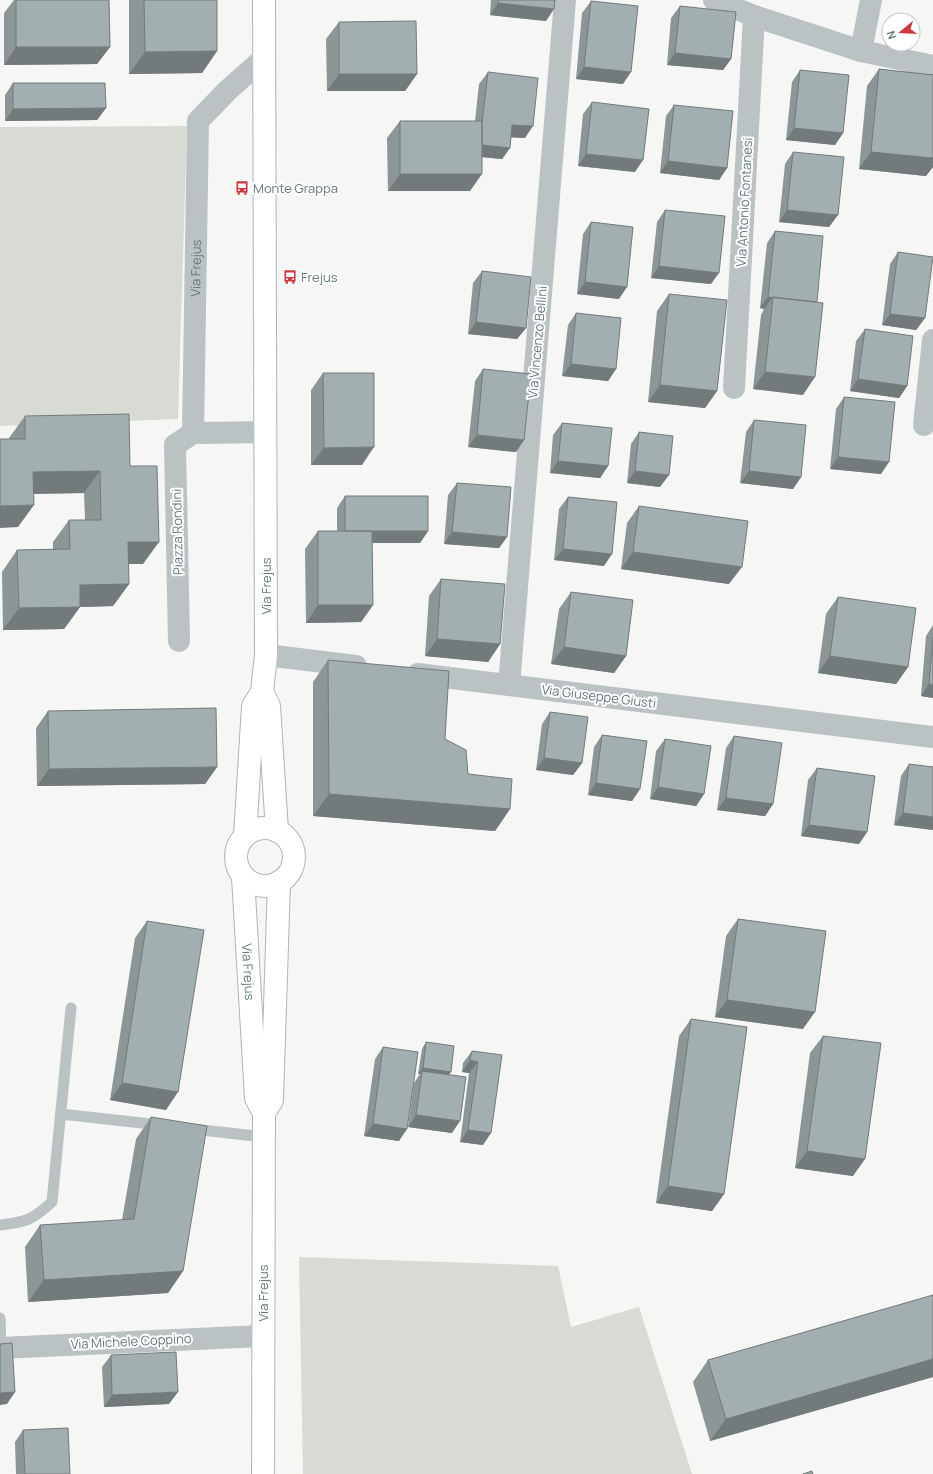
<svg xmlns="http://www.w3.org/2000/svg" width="933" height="1474" font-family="Manrope,sans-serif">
<rect width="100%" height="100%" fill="#f6f6f4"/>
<path fill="#d8dbd3" d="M187,126l-9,293 -178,7v-299z
M299,1257l259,9 13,61 68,-20 53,167h-389z"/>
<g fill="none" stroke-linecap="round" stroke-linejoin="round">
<defs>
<g id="secondary">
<path d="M262,692l7,14 8,125"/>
<circle cx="265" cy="857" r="29"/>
<path d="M245,836l8,-130 9,-14 4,-37 -2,-655"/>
<path id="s2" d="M243,877l13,221 8,15 -1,361"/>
<path d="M264,1113l8,-13 7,-218"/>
</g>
</defs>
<use href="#secondary" stroke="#aeb6b8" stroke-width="24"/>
<path stroke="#bbc2c3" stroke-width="11" d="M61,1114l99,11
M193,1129l71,8
M0,1225c27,-3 32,-5 52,-23l19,-194
M0,1318l1,30"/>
<g stroke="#bbc2c3" stroke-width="22">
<path d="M714,0l40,16 107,35 72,15"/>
<path d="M861,51l10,-51"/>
<path d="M734,388l20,-372"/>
<path d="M924,425l9,-85"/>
<path id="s1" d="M193,433l5,-312 30,-31 35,-31"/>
<path d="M193,433l73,-1"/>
<path d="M179,641l-4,-196 18,-12"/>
<path d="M266,655l90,11"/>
<path d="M418,674l515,63"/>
<path d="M509,685l56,-685"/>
<path d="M0,1348l263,-12"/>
</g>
<use href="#secondary" stroke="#fff" stroke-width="22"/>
</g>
<path fill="#8c9697" d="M14,0h95l1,47 -13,17 -93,1v-52z
M129,0h88v51l-15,22 -73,1z
M491,0h64l-9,21 -56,-6z
M591,1l32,83 -47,-5 6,-66z
M680,6l51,53 -8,11 -56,-5 4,-47z
M339,22l78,52 -12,17h-78l-1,-52z
M879,69l54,6v92l-7,9 -67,-7 8,-83z
M800,70l43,63 -8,12 -49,-5 6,-58z
M488,72l37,66 -14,-1 -1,11 -8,11 -20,-2 -12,34h-82l-1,-53 13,-17h75l4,-37z
M13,83l93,25 -9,12 -92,1v-26z
M592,102l43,70 -57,-6 5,-52z
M674,105l53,63 -8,12 -59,-7 6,-57z
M793,152l36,75 -50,-5 6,-58z
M665,210l46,74 -60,-6 6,-56z
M591,222l28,77 -42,-5 6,-60z
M775,231l41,71 -13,93 -50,-6 8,-74 3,-6 -4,-1 7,-65z
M898,252l27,66 -9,12 -34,-5 8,-61z
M482,271l44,57 -9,11 -49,-5 5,-51z
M669,294l48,97 -12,17 -57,-6 9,-91z
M576,313l40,56 -8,12 -46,-5 6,-51z
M865,329l42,57 -8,12 -49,-7 6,-50z
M483,369l41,71 -8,12 -48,-5 7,-66z
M323,373l39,92h-51v-75z
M844,397l37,77 -51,-5 6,-60z
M25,416l105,50 13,98h-15l1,20 -16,22 -33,1 -16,22 -61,1 -1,-58 15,-22 36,-1v-7l16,-22h16l-1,-27 -51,1 -15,33 -9,-89z
M754,420l47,57 -8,12 -53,-6 6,-51z
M562,423l46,43 -8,12 -50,-5 3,-38z
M639,432l21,55 -33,-4 4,-39z
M457,483l50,54 -8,11 -55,-4 4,-49z
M345,496l83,35 -8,12h-48l1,62 -12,17 -55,1 -1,-74 13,-18h19v-23z
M568,497l36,69 -50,-6 5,-51z
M639,506l90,78 -108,-15 6,-46z
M441,579l59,65 -12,18 -63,-6 4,-60z
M571,592l55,64 -12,17 -63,-9 8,-55z
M838,597l70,70 -12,17 -78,-11 8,-59z
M933,625v73l-12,-2 5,-60z
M328,660l117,79 23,35 42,35 -15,22 -182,-15v-134z
M48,711l169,56 -12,17 -168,2 -1,-58z
M550,712l32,51 -9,12 -37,-5 6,-46z
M602,735l38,54 -8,12 -44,-6 6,-48z
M734,736l39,68 -8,12 -48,-6 9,-62z
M665,739l39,55 -8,12 -46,-7 6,-48z
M909,764l24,3v63l-39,-5 7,-49z
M817,768l50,64 -8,12 -58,-8 7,-56z
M738,919l65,110 -88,-12 11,-81z
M147,921l19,189 -56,-10 25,-162z
M691,1019l33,175 -12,17 -56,-8 23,-167z
M823,1036l30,140 -58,-8 15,-115z
M426,1042l25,30 -2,2 3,59 -44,-6 6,-44 6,-9h-2l4,-25z
M383,1047l16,94 -35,-5 11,-77z
M472,1051l30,4 -19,90 -23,-3 9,-69 -7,-1 1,-9z
M151,1117l32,154 -15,22 -140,9 -3,-55 15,-22 82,-5 14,-81z
M933,1295v82l-223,64 -17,-59 15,-22z
M111,1355l58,49 -65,3 -2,-40z
M23,1430l47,44h-54l-1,-32z"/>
<path fill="#727a7b" d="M498,3l56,6 -8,12 -56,-6z
M16,47h94l-13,17 -93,1z
M217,51l-15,22 -73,1 16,-22z
M675,53l56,6 -8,11 -56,-5z
M584,67l47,5 -8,12 -47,-5z
M339,74h78l-12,17h-78z
M106,108l-9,12 -92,1 8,-12z
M512,125l21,1 -8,12 -21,-1z
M794,128l49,5 -8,12 -49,-5z
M480,144l30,4 -8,11 -31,-3z
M871,152l62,6v9l-7,9 -67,-7z
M586,154l57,6 -8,12 -57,-6z
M668,161l59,7 -8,12 -59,-7z
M400,174h82l-12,17h-82z
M787,210l51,5 -9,12 -50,-5z
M659,266l60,7 -8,11 -60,-6z
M585,282l42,5 -8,12 -42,-5z
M768,297l49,5 -44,-5 -9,12 -4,-1z
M890,314l35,4 -9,12 -34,-5z
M476,322l50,6 -9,11 -49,-5z
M571,364l45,5 -8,12 -46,-5z
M765,372l50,5 -12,18 -50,-6z
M858,379l49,7 -8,12 -49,-7z
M660,385l57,6 -12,17 -57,-6z
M477,435l47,5 -8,12 -48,-5z
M374,447l-12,18h-51l13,-17z
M838,457l51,5 -8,12 -51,-5z
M558,461l50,5 -8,12 -50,-5z
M100,471l-16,22 -66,1 15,-22z
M635,471l34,4 -9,12 -33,-4z
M749,471l52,6 -8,12 -53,-6z
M34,505l-16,22 -18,1v-22z
M345,531h83l-8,12h-83z
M452,532l55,5 -8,11 -55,-4z
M128,542h31l-16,22h-31z
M563,549l49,5 -8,12 -50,-6z
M633,552l109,15 -13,17 -108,-15z
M129,584l-16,22 -33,1 -16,22 -61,1 16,-22 61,-23z
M318,605h55l-12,17 -55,1z
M437,639l63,5 -12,18 -63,-6z
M564,647l62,9 -12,17 -63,-9z
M830,656l78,11 -12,17 -78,-11z
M929,684l4,1v13l-12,-2z
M544,758l38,5 -9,12 -37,-5z
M217,767l-12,17 -168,2 12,-17z
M596,783l44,6 -8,12 -44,-6z
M658,787l46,7 -8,12 -46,-7z
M329,794l181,15 -15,22 -182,-15z
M726,798l47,6 -8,12 -48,-6z
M903,813l30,4v13l-39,-5z
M809,825l58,7 -8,12 -58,-8z
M727,1000l88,12 -12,17 -88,-12z
M470,1060l8,2 -9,11 -7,-1z
M423,1068l28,4 -5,6 -24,-7 -2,3h-2z
M122,1083l56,9 -12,18 -56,-10z
M416,1115l44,6 -8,12 -44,-6z
M373,1124l34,5 -8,12 -35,-5z
M468,1130l23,3 -8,12 -23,-3z
M807,1151l58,8 -12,17 -58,-8z
M668,1186l56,8 -12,17 -56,-8z
M183,1271l-15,22 -140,9 16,-22z
M933,1359v18l-223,64 16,-22z
M15,1392l-8,12 -7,1v-12z
M178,1392l-9,12 -65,3 8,-12z"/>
<path fill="#a3aeb0" stroke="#727a7b" d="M16,0h93l1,47h-94z
M144,0h73v51l-72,1z
M498,0h57l-1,9 -56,-6z
M591,1l47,5 -7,66 -47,-5z
M680,6l56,6 -5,47 -56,-6z
M416,21l1,53h-78v-52z
M879,69l54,6v83l-62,-6z
M800,70l49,5 -6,58 -49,-5z
M488,72l50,6 -5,48 -21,-1 -2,23 -28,-3v-22z
M13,83h92l1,25 -93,1z
M592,102l57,7 -6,51 -57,-6z
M674,105l59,6 -6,57 -59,-7z
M400,121h82v53h-82z
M793,152l51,5 -6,58 -51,-5z
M665,210l60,6 -6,57 -60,-7z
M591,222l42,5 -6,60 -42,-5z
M775,231l48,5 -6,66 -49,-5z
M898,252l35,5 -8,61 -35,-4z
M482,271l49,6 -5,51 -50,-6z
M669,294l58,6 -10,91 -57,-6z
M773,297l50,6 -8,74 -50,-5z
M576,313l45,5 -5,51 -45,-5z
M865,329l48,7 -6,50 -49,-7z
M483,369l48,5 -7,66 -47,-5z
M323,373h51v74l-50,1z
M844,397l51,5 -6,60 -51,-5z
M129,414l1,52h27l2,76h-31l1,42 -49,1v22l-61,1 -2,-58 53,-1 -1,-29h32l-1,-49 -67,1 1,33 -34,1v-67h25v-23z
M754,420l52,5 -5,52 -52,-6z
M562,423l50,5 -4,38 -50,-5z
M639,432l34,4 -4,39 -34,-4z
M457,483l54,4 -4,50 -55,-5z
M345,496h83v35h-83z
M568,497l49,5 -5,52 -49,-5z
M639,506l109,15 -6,46 -109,-15z
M318,531h54l1,74h-55z
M441,579l64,5 -5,60 -63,-5z
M571,592l62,8 -7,56 -62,-9z
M838,597l78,11 -8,59 -78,-11z
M933,637v48l-4,-1z
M328,660l121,11 -4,68 21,11 2,24 44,5 -2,30 -181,-15z
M216,708l1,59 -168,2 -1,-58z
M550,712l38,5 -6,46 -38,-5z
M602,735l45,6 -7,48 -44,-6z
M734,736l48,7 -9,61 -47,-6z
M665,739l46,7 -7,48 -46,-7z
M909,764l24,3v50l-30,-4z
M817,768l58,8 -8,56 -58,-7z
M738,919l88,12 -11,81 -88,-12z
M147,921l57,9 -26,162 -56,-9z
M691,1019l56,8 -23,167 -56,-8z
M823,1036l58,7 -16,116 -58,-8z
M426,1042l28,4 -3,26 -28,-4z
M383,1047l35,5 -11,77 -34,-5z
M472,1051l30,4 -11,78 -23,-3 10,-68 -8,-2z
M422,1071l44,6 -6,44 -44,-6z
M151,1117l56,9 -24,145 -139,9 -4,-55 94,-6z
M933,1295v64l-207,60 -18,-59z
M12,1343l3,49 -15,1v-49z
M176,1352l2,40 -66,3 -1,-40z
M68,1428l2,46h-45l-2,-44z
M812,1471l1,3h-10z"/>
<defs>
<symbol id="bus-bare" viewBox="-9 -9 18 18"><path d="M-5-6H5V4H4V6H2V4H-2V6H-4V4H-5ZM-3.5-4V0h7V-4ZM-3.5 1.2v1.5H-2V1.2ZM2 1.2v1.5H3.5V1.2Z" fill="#d2373e" stroke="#fff" stroke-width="2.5" paint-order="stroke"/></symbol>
</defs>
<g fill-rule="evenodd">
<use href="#bus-bare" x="232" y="178" width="20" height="20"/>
<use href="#bus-bare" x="280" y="267" width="20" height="20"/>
</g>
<g text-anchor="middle" stroke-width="4" stroke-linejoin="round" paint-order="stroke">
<g font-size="13" fill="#64787c" stroke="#fff" text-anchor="start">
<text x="253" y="193">Monte Grappa</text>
<text x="301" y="282">Frejus</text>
</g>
<g font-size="13" fill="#64787c" stroke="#fff">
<text transform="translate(744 202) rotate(-87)" y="5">Via Antonio Fontanesi</text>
<text dy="5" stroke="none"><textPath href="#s1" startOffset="165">Via Frejus</textPath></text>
<text transform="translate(537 342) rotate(-85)" y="5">Via Vincenzo Bellini</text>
<text transform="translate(177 532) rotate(-91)" y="5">Piazza Rondini</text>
<text transform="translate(266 586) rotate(-90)" y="5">Via Frejus</text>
<text transform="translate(599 696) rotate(7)" y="5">Via Giuseppe Giusti</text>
<text dy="5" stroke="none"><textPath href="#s2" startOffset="95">Via Frejus</textPath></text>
<text transform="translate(263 1293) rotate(-90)" y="5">Via Frejus</text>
<text transform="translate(131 1341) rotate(-3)" y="5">Via Michele Coppino</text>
</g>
</g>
<g transform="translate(901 32) rotate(252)"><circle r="19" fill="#ffffff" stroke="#c1c9cb"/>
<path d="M0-3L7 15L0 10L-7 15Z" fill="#d2373e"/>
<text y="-6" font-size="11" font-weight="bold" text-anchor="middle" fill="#64787c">N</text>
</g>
</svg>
